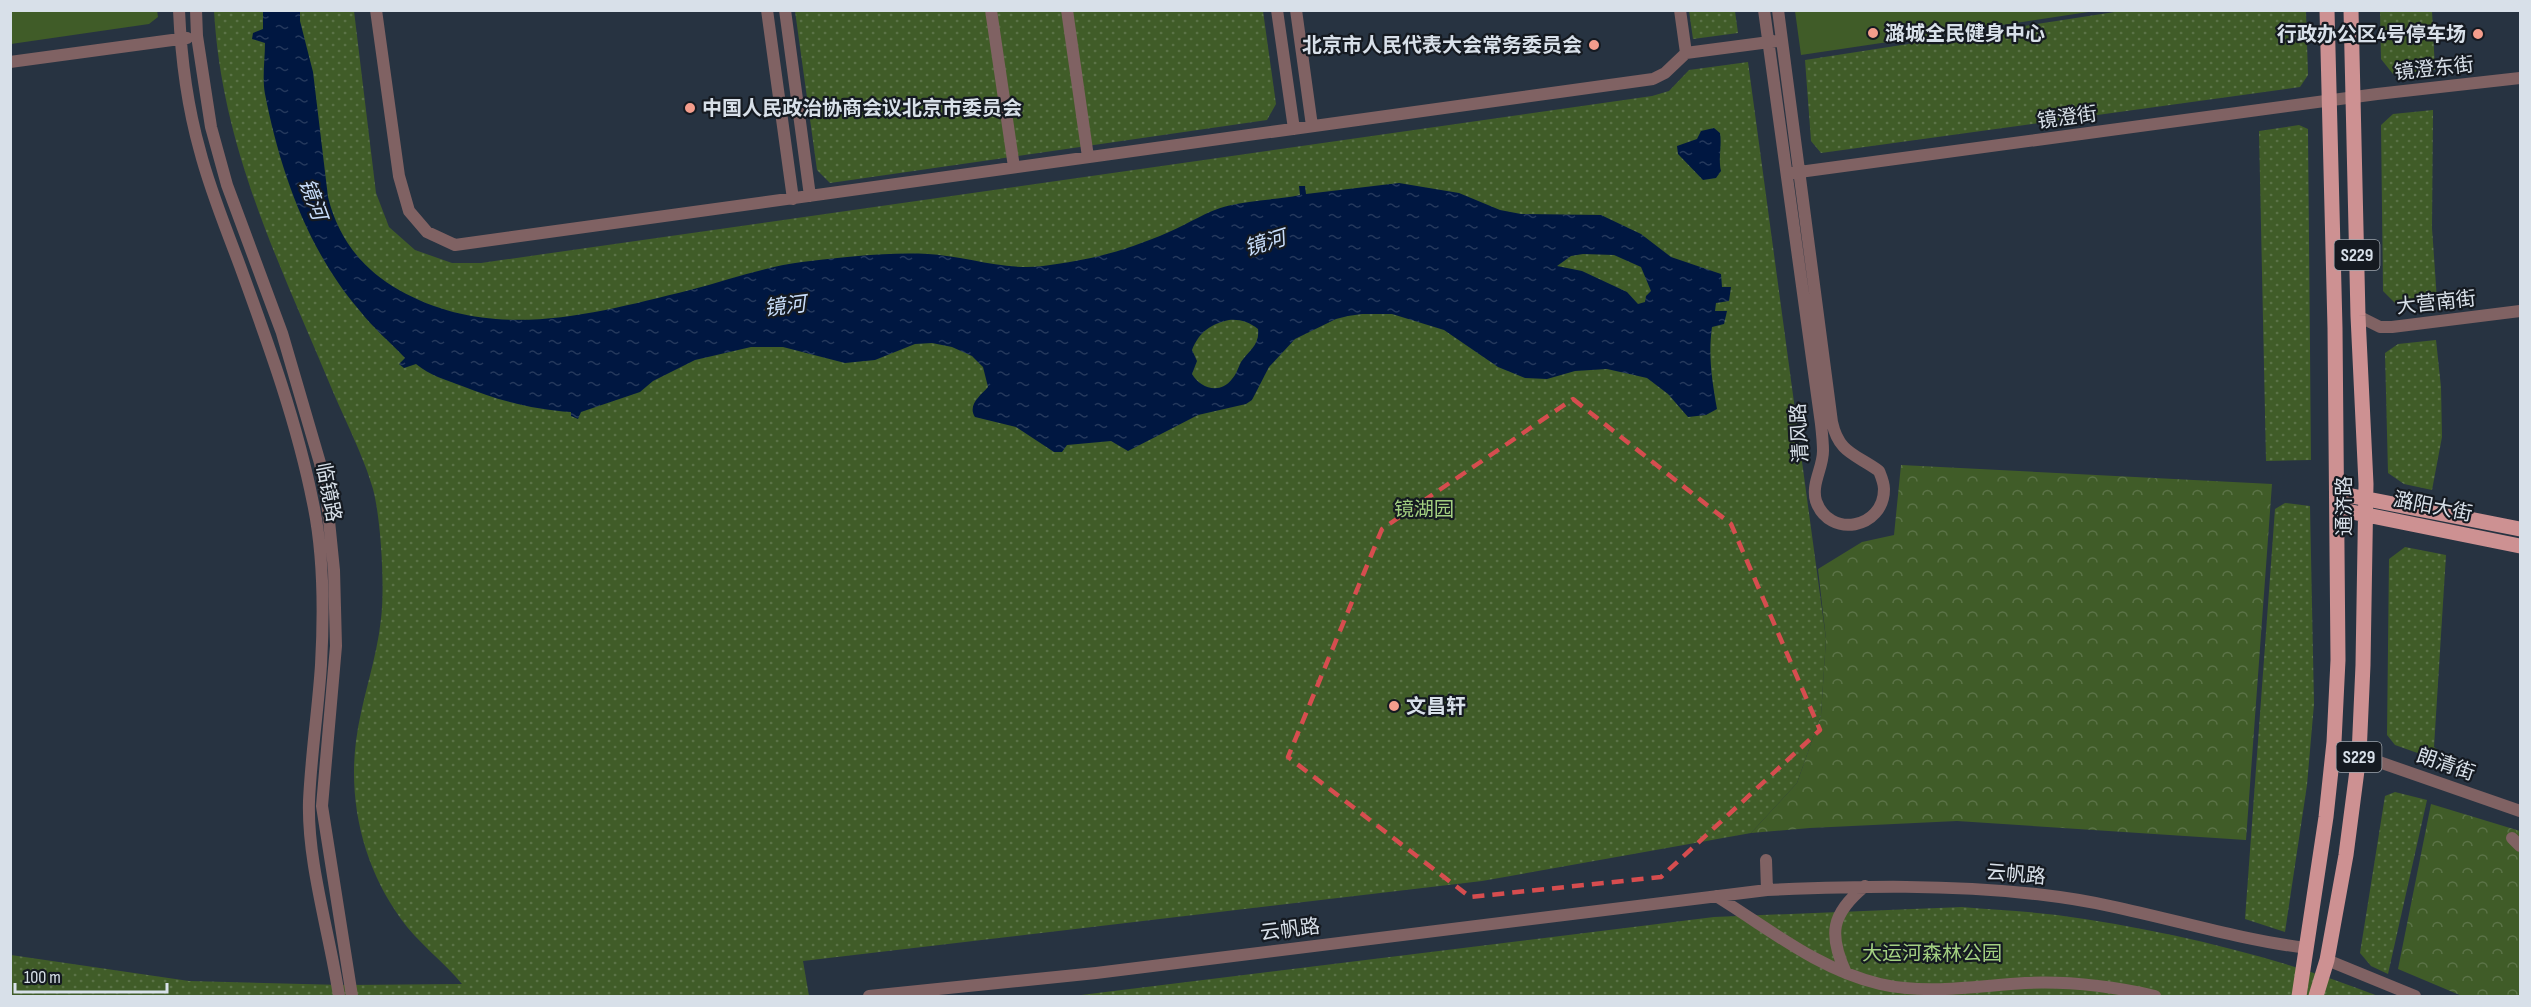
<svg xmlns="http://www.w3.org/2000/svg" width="2531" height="1007" font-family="'Sofia Sans Condensed','Noto Sans SC',sans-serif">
<defs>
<pattern id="forest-crowns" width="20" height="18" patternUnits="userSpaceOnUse" patternTransform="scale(1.5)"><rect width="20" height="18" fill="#405c28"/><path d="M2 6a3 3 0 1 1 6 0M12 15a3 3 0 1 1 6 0" fill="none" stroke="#5b7347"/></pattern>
<pattern id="park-dots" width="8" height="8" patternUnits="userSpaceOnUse" patternTransform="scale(1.5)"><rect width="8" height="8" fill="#405c28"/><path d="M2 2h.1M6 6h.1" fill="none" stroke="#5b7347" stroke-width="1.8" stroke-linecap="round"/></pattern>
<pattern id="water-ripples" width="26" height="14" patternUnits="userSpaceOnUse" patternTransform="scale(1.5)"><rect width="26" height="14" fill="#001741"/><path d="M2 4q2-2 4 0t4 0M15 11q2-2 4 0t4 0" fill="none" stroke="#24385c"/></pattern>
</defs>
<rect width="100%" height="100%" fill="#273341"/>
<path fill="#405c28" d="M157,10l1,7 -9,7 -138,20v-33z
M1795,11v-1l300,1 -294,44z"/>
<path fill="url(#forest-crowns)" d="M1901,465l371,19 -26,356 -289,-19 -147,7 -59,5 46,-50 24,-68 5,-76 -8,-70 44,-27 32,-7z
M2431,804l89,27v165h-58l-64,-27z"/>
<path fill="url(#park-dots)" d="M214,11h140l22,182 13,34 26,23 37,13h29l1171,-167 17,-5 20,-21 59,-8 78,577 -5,76 -24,68 -46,50 -269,48 -679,80 6,35h-798v-41l178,26 154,4 119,-1c-18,-22 -45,-42 -61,-65 -37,-51 -53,-115 -45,-178 5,-40 21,-82 25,-122 4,-32 0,-100 -8,-130 -9,-32 -29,-71 -42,-102 -52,-125 -109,-238 -117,-376z
M795,11h468l13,93 -9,16 -437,63 -13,-13z
M1689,11h46l3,22 -45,6z
M2121,11h185l2,64 -8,12 -479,66 -10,-12 -6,-81z
M2380,11h52l3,59 -42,4 -12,-15z
M2433,110l-1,118 5,72 -40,5 -14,-14 -2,-166 12,-11z
M2299,125l9,4 3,331 -45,1 -7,-330z
M2436,340l5,47 1,50 -10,53 -28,-6 -16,-11 -3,-120 13,-9z
M2285,503l25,3 4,198 -7,81 -22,147 -40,-13 30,-410z
M2405,547l41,8 -12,192 7,5 -1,9 -45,-16 -8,-10 2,-176z
M2395,792l32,8 -39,174 -17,-8 -11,-13 25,-157z
M1962,907c31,3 63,4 95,8 109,15 219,41 321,81h-1305l641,-79z"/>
<path fill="url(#water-ripples)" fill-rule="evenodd" d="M263,11h37v10l13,51 15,125c10,41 34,72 71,93 94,53 194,24 291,0 38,-10 74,-23 112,-28 41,-5 85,-10 126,-8 38,2 76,17 115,12 48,-6 82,-15 126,-34 19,-8 38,-21 58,-26 23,-6 49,-6 73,-11l-1,-9h6l1,8 93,-11 60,10 41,17 21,4 80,1 40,19 30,23 50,17 1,13h9l-2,14 -13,2 -1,8h12l-3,13 -12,3c-4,28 0,54 5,82l-11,6 -18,2 -20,-23 -21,-16 -40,-9 -32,2 -28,8 -22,-1 -27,-11 -54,-37 -52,-16h-30l-14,2 -12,3 -41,20 -26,28 -17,33 -6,4 -48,11 -70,36 -17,-10 -44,4 -5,7h-8l-38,-25 -41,-10c-8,-12 6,-22 13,-30l-5,-20 -11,-11 -20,-9 -20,-4 -17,1 -40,16 -30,3 -62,-16h-32l-56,13 -42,21 -13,11 -59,20 -3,7 -7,-3v-4c-38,-2 -74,-12 -109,-26 -16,-6 -33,-11 -46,-22l-12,4 -5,-4 6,-6c-15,-16 -32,-30 -45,-47 -52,-60 -80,-140 -95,-217 -3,-16 0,-35 0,-51l-13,-4 1,-6 10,-4zM1583,254l31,1 27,12 10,24 -5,5 -1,6 -7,2 -11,-12 -45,-21 -25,-5 14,-10zM1229,320c11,-1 20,2 29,9 2,16 -9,21 -17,33 -3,6 -5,13 -9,17 -12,16 -32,9 -40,-5l5,-13 -5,-11c7,-18 19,-26 37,-30z
M1714,128l6,5c2,14 -2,25 1,38l-5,7 -13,2 -25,-26 -1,-8 20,-7 4,-8z"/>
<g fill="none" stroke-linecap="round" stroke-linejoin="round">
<path stroke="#806263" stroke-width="12" d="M179,10c2,47 8,95 21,141 10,39 26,77 40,115 28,77 57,156 73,237 11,52 11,109 8,162 -3,45 -10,91 -12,136 -2,61 21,134 30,195
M196,10l1,26 14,91 16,58 55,148 38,130 7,38 7,69 2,76 -14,160 30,190
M376,10l23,166 10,35 18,21 28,13 1198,-166 12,-6 21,-20 -6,-43
M767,10l26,189
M785,10l25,186
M991,10l23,157
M1067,10l21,147
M1277,10l17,119
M1296,10l16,116
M1764,10l57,414c1,9 2,18 2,27 0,17 -12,33 -7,50 13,38 68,28 68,-12 0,-6 -3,-13 -5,-18 -23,-17 -40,-17 -47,-49l-54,-412
M1686,53l91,-12
M10,62l177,-24
M1792,173l585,-79 143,-16
M2358,316l22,11h12l128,-16
M2359,755l161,56
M2512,838l8,8
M1766,860l1,30
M1716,896c52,32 103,74 164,88 47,11 96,2 145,-1 45,-2 86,3 130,13
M2327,960l88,36
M1846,973c-18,-39 -15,-59 19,-87
M869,996l227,-23 671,-83c94,-4 184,-6 277,5 89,10 174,42 263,53"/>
<path stroke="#cd9192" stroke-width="15" d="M2337,493l183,36
M2337,509l183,37
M2299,996l27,-179 8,-75 4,-82 -3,-332 -8,-318
M2316,996l11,-36 19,-105 13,-100 4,-90 3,-181 -8,-168 -7,-306"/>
</g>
<path fill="none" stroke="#d64d4f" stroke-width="4.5" stroke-dasharray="12 8" stroke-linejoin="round" d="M1573,399l158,125 89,206 -159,147 -191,20 -182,-140 94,-228z"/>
<g fill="#f49d8c" stroke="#151a21" stroke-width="2">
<circle cx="1873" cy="33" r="6"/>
<circle cx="2478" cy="34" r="6"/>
<circle cx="1594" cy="45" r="6"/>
<circle cx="690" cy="108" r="6"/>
<circle cx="1394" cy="706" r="6"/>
</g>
<g text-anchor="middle" stroke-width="4.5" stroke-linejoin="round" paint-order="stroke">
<g fill="#151a21" stroke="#9ea5ad" stroke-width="1.5">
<rect x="2334.5" y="240" width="45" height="30" rx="4.5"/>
<rect x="2336.5" y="742" width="45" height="30" rx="4.5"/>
</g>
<g font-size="18" font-weight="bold" fill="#d8e0e9">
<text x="2357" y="261">S229</text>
<text x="2359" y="763">S229</text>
</g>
<g font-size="20" font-weight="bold" fill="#d8e0e9" stroke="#151a21" text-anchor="start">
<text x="1885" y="40">潞城全民健身中心</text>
<text x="2466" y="41" text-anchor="end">行政办公区4号停车场</text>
<text x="1582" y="52" text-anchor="end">北京市人民代表大会常务委员会</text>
<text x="702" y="115">中国人民政治协商会议北京市委员会</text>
<text x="1406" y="713">文昌轩</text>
</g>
<g font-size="20" fill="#d8e0e9" stroke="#151a21">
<text transform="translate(2434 68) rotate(-6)" y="7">镜澄东街</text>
<text transform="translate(2067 117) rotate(-8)" y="7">镜澄街</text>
<text transform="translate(2436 302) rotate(-6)" y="7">大营南街</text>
<text transform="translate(1799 433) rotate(-93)" y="7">清风路</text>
<text transform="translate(329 492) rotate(79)" y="7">临镜路</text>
<text transform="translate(2344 506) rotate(-90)" y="7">通济路</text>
<text transform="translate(2433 506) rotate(11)" y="7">潞阳大街</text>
<text transform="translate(2446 764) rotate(19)" y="7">朗清街</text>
<text transform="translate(2016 874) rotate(5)" y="7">云帆路</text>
<text transform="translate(1290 929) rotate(-7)" y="7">云帆路</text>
</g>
<g font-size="20" fill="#a3d081" stroke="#151a21">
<text x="1424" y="516">镜湖园</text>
<text x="1932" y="960">大运河森林公园</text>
</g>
<g font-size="21" font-style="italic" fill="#c9defb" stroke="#151a21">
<text transform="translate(313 199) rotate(70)" y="7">镜河</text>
<text transform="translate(1265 243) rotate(-17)" y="7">镜河</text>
<text transform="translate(785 306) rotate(-7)" y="7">镜河</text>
</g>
</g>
<rect width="2531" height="1007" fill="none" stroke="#d8e0e9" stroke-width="24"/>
<path d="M15 983v9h152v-9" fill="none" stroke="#d8e0e9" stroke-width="3"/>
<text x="24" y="983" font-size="18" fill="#d8e0e9" stroke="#151a21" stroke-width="4.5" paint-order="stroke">100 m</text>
</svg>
